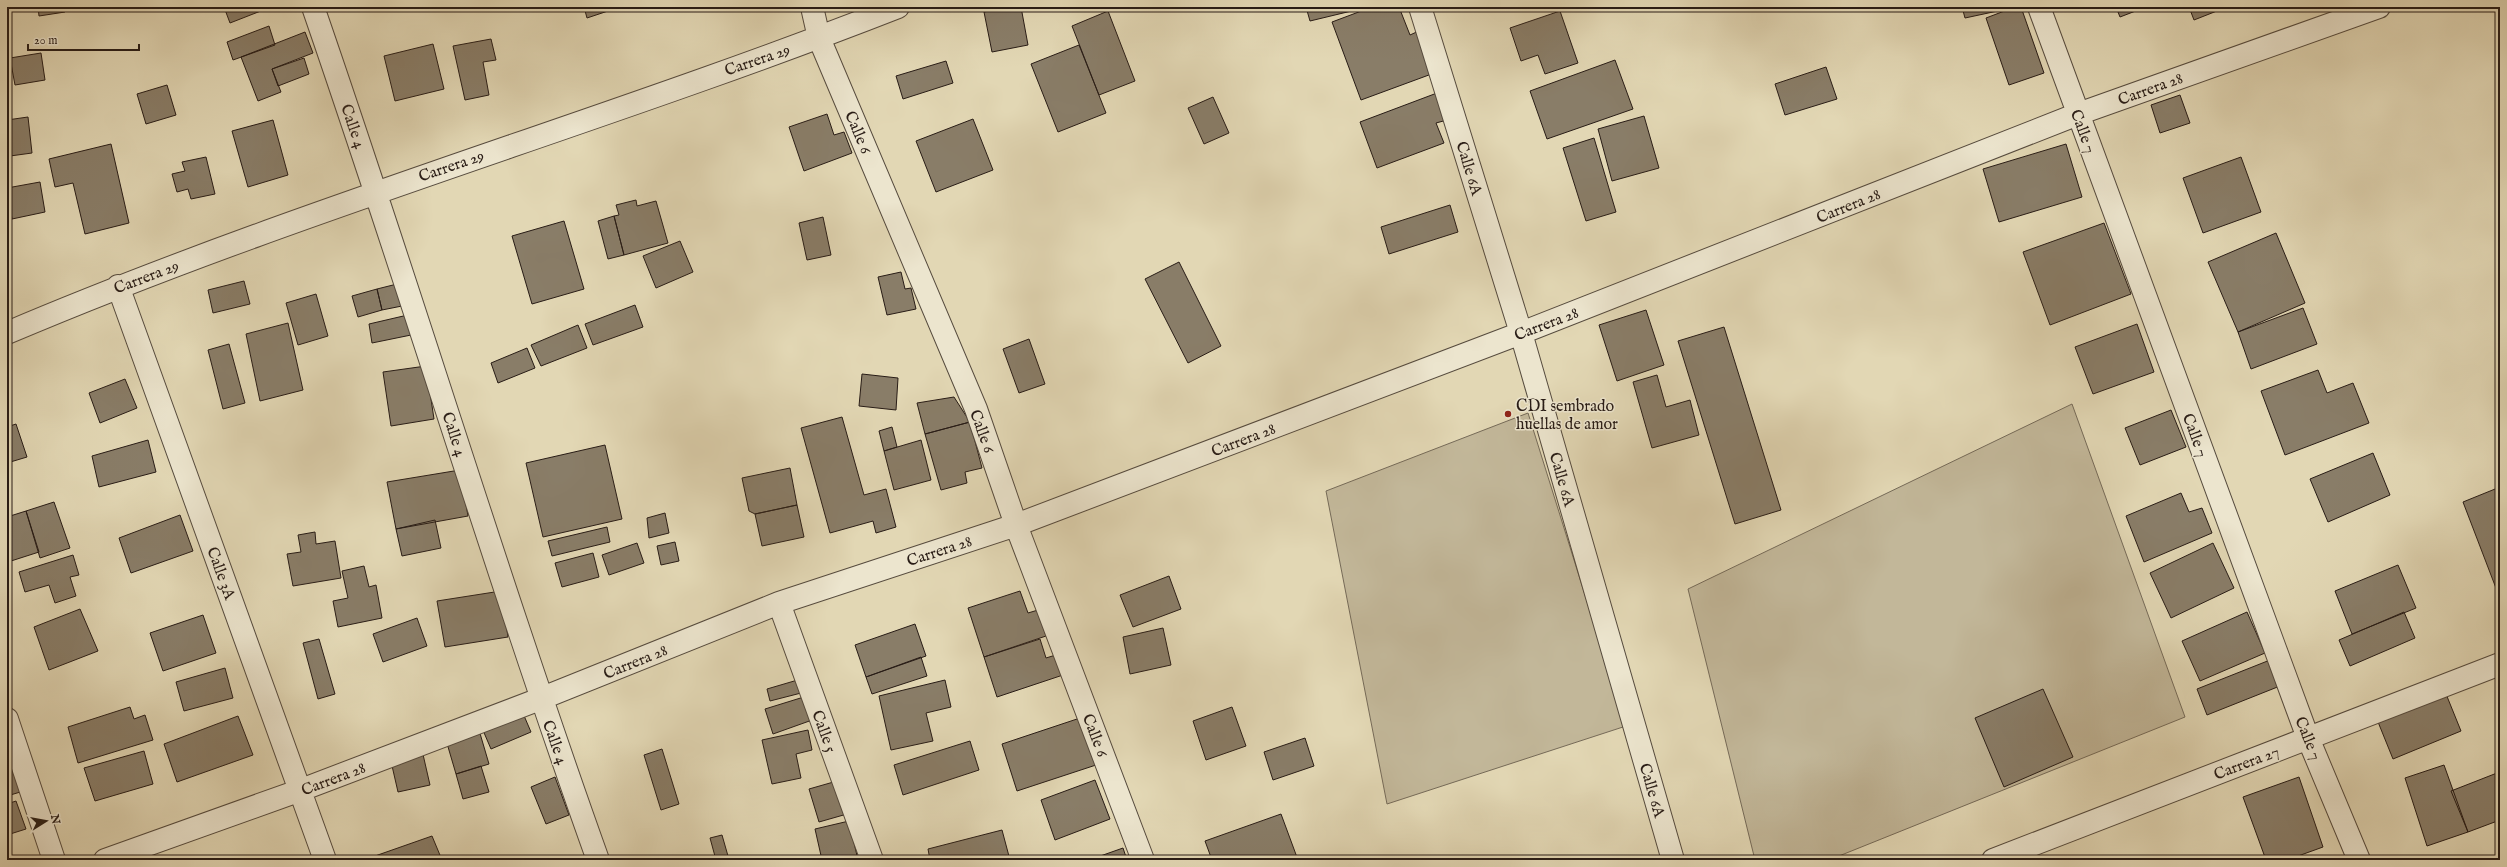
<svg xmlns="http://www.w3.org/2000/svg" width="2507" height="867" font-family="'IM FELL English',serif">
<rect width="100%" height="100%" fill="#e2d7b4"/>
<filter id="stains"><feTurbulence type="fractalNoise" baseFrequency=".005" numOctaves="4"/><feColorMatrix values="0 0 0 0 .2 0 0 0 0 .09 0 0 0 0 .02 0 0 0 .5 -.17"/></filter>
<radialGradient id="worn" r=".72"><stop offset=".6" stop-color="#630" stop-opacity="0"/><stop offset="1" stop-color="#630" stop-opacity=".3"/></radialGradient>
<path fill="#c2b799" stroke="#756a58" d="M2072,404l113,313 -356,143h-74l-67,-271z
M1528,413l98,313 -239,78 -61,-313z"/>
<path fill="#897d68" stroke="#281c16" d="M38,7h26l1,5 -26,4z
M224,7h47l-41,16z
M584,7h33v1l-30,10z
M1010,7h11l7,38 -36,7 -8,-40z
M1306,7h62l-58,14z
M1372,7h27l11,28 11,-5 16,42 -76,28 -29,-78z
M1489,7h12l-11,3z
M1921,7h20l-19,4z
M1962,7h45v2l-42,9z
M2015,7h6l23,66 -35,12 -23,-67z
M2116,7h30l-26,10z
M2189,7h38l-33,13z
M1108,11l27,70 -36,14 -27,-69z
M1560,11l18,52 -33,11 -7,-19 -17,6 -11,-33z
M269,26l6,19 -42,15 -6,-18z
M305,32l8,21 -41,16 9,23 -23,9 -17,-44z
M491,39l5,21 -13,2 6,33 -24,5 -12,-54z
M433,44l11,45 -49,12 -11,-45z
M1079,45l27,68 -48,19 -27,-68z
M41,53l4,27 -30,5 -5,-27z
M304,58l5,16 -31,12 -6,-17z
M1615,60l18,49 -86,30 -17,-48z
M946,61l7,22 -50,16 -7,-23z
M1826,67l11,32 -52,16 -10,-31z
M167,85l9,30 -30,9 -9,-30z
M1437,93l10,27 -11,3 8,20 -67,25 -17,-46z
M2180,95l10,28 -30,10 -9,-28z
M1213,97l16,36 -25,11 -16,-36z
M827,114l7,21 10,-3 8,21 -48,18 -15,-44z
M1644,116l15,52 -47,13 -14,-52z
M28,117l4,36 -22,3 -3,-36z
M973,119l20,51 -57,22 -20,-51z
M273,120l15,55 -40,12 -16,-56z
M1594,138l22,74 -30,9 -23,-73z
M111,144l18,79 -44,11 -12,-51 -18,4 -6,-28z
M2066,144l16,53 -83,25 -16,-53z
M206,157l9,37 -24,5 -3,-10 -11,3 -5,-18 13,-3 -3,-9z
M2241,157l20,55 -58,21 -20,-55z
M40,182l5,30 -33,7 -5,-31z
M636,200l1,6 19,-5 12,42 -44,12 -10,-39 5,-1 -3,-10z
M1450,205l8,27 -69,22 -8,-27z
M614,216l10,39 -16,4 -10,-38z
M823,217l8,38 -24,5 -8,-37z
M564,221l20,68 -52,15 -20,-68z
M2104,223l27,71 -81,31 -27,-73z
M2276,233l29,70 -67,29 -30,-70z
M680,241l13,31 -37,16 -13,-32z
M1179,262l42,84 -33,17 -43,-84z
M901,272l4,17 6,-1 5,21 -29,6 -9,-38z
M244,281l6,23 -37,9 -5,-23z
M397,284l5,22 -20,4 -5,-21z
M377,289l5,21 -24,7 -6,-21z
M316,294l12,42 -30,9 -12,-42z
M635,305l8,22 -50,18 -8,-21z
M2303,308l14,36 -66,25 -13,-37z
M1646,310l18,55 -47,16 -18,-56z
M412,314l4,20 -44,9 -3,-19z
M288,323l15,67 -43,11 -14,-67z
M2137,324l17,48 -61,22 -18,-47z
M578,325l9,23 -46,18 -10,-21z
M1724,327l57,183 -46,14 -57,-183z
M1029,339l16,45 -26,9 -16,-44z
M229,344l16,59 -22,6 -15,-59z
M527,348l8,20 -37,15 -7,-20z
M426,366l8,53 -43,7 -8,-54z
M2318,370l9,23 26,-10 16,40 -84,32 -24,-64z
M862,374l36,4 -2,32 -37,-4z
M1657,375l9,32 24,-7 9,35 -47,13 -19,-66z
M125,379l12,29 -37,15 -11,-30z
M954,397l16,25 -45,12 -8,-31z
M2171,410l15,37 -46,18 -15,-37z
M842,417l22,78 22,-6 10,38 -20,6 -3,-12 -43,12 -29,-105z
M970,422l12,46 -17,4 2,11 -26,7 -16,-56z
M16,424l11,33 -20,6v-36z
M892,427l5,20 -13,4 -5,-20z
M148,440l8,32 -57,15 -7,-31z
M921,440l10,40 -37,10 -10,-39z
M605,445l17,74 -79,18 -17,-74z
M2373,453l17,42 -62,27 -18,-43z
M790,468l7,37 -42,9 -6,-3 -7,-33z
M460,470l8,46 -72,13 -9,-47z
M2500,487v109h-1l-36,-94z
M2181,493l8,19 13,-4 10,25 -68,29 -18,-46z
M54,502l16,46 -30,10 -14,-47z
M797,505l7,32 -42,9 -7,-32z
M26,511l13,41 -28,9 -4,-13v-31z
M665,513l4,20 -20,5 -2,-20z
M180,515l13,36 -62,22 -12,-35z
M435,520l6,28 -39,8 -6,-27z
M607,527l3,15 -58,14 -4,-15z
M315,532l1,12 19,-3 6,37 -48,8 -6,-32 14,-2 -3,-17z
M675,542l4,19 -18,4 -4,-19z
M637,543l7,20 -35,12 -7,-20z
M2213,543l21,45 -63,30 -21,-45z
M593,553l6,24 -37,10 -7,-24z
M73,555l6,20 -9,2 6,19 -21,7 -6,-18 -24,7 -6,-20z
M2398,565l18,43 -64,26 -17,-43z
M364,566l5,21 7,-2 6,33 -44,9 -5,-26 15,-3 -6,-27z
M1169,576l12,33 -48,18 -13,-32z
M501,591l7,46 -63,10 -8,-46z
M1020,591l8,22 10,-3 8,26 -62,21 -16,-49z
M80,609l18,42 -49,19 -15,-43z
M2247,612l18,41 -65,28 -18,-40z
M2404,612l11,26 -65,28 -11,-26z
M203,615l13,38 -53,18 -13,-38z
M417,618l10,28 -44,16 -10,-28z
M915,624l11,32 -60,21 -11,-32z
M1163,628l8,37 -41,9 -7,-37z
M319,639l16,55 -17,5 -15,-56z
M1040,639l6,19 13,-4 7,20 -69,23 -13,-40z
M921,657l6,19 -55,18 -6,-17z
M2270,660l10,26 -73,29 -10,-26z
M225,668l8,30 -49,13 -8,-29z
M801,679l4,13 -35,9 -3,-12z
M945,680l6,27 -25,6 7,28 -42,9 -12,-54z
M2043,689l30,68 -69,30 -29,-69z
M2444,689l17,42 -68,28 -17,-42z
M807,696l8,23 -42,15 -8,-25z
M130,707l4,12 11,-4 8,25 -75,23 -10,-36z
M1232,707l14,39 -40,14 -13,-39z
M522,711l9,21 -40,17 -9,-21z
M238,716l15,39 -76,27 -13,-38z
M1080,718l16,47 -79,26 -15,-47z
M479,730l10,34 -33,10 -10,-34z
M808,730l4,20 -16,4 5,24 -29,6 -10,-44z
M1305,738l9,28 -41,14 -9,-28z
M970,741l9,29 -76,25 -9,-30z
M662,749l17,55 -18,6 -17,-55z
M422,750l8,35 -32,7 -8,-35z
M144,751l9,33 -58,17 -11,-33z
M16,755l11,35 -20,6v-38z
M2444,765l24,67 -41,14 -22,-68z
M481,766l8,26 -26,7 -7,-25z
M2497,773l3,9v38l-32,12 -17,-41z
M555,777l14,38 -23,9 -15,-37z
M2299,777l24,70 -36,13h-21l-23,-63z
M1095,780l15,39 -55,21 -14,-40z
M837,781l10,33 -28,8 -10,-33z
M16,801l10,28 -19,6v-31z
M1281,814l17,46h-86l-7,-19z
M849,821l9,39h-36l-7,-31z
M1002,830l8,30h-80l-2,-11z
M722,835l6,21 -12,4 -6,-22z
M432,836l10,24h-65l-2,-4z
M1123,848l4,12h-38z"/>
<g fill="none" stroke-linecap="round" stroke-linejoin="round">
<defs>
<path id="minor" d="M313,7c98,283 184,571 285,853
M812,7l7,31 157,371 40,116 127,335
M1420,7l101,326 152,527
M2039,7l269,731 51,122
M118,286l207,574
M7,333c292,-124 597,-211 891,-326
M779,603l93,257
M7,719l47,141
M105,860l196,-70 239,-91 239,-96 237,-78 505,-192 557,-219 301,-107
M1993,860l507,-196"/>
</defs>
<use href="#minor" stroke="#564b3e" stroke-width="24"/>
<use href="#minor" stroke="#ece5ce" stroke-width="22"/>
</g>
<circle fill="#8f2418" stroke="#ece5ce" stroke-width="1.5" cx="1508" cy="414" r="4"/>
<g text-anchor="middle" stroke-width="3" stroke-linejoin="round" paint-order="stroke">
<g font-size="16" fill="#281c16" stroke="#ece5ce">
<text transform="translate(757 59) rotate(-19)" y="6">Carrera 29</text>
<text transform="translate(2150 88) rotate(-20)" y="6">Carrera 28</text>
<text transform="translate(354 126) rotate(71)" y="6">Calle 4</text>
<text transform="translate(2084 131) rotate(70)" y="6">Calle 7</text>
<text transform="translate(859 132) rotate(67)" y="6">Calle 6</text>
<text transform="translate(451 165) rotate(-19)" y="6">Carrera 29</text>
<text transform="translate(1470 168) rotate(73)" y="6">Calle 6A</text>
<text transform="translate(1848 205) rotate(-22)" y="6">Carrera 28</text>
<text transform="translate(146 276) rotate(-21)" y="6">Carrera 29</text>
<text transform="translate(1546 323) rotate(-21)" y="6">Carrera 28</text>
<text transform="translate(983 431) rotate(70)" y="6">Calle 6</text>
<text transform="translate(455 434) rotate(72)" y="6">Calle 4</text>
<text transform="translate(2196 435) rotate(70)" y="6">Calle 7</text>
<text transform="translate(1243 439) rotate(-21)" y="6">Carrera 28</text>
<text transform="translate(1563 479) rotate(74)" y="6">Calle 6A</text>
<text transform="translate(939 550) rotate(-18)" y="6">Carrera 28</text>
<text transform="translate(222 573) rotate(70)" y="6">Calle 3A</text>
<text transform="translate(635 661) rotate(-22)" y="6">Carrera 28</text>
<text transform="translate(825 731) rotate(70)" y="6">Calle 5</text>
<text transform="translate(1096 735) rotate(69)" y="6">Calle 6</text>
<text transform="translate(2309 738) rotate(68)" y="6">Calle 7</text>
<text transform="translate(556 742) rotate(70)" y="6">Calle 4</text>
<text transform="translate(2246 762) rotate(-21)" y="6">Carrera 27</text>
<text transform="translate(333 778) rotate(-21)" y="6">Carrera 28</text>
<text transform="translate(1653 790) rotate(74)" y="6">Calle 6A</text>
</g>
<g font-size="16" fill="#281c16" stroke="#ece5ce" text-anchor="start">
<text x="1516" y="411">CDI sembrado<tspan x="1516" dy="18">huellas de amor</tspan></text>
</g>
</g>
<rect width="2507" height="867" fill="none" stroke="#e2d7b4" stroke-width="24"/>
<rect x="8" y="8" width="2491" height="851" fill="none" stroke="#281c16" stroke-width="2"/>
<rect x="12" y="12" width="2483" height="843" fill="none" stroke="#281c16"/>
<g transform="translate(46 821) rotate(79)" stroke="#ece5ce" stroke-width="3" paint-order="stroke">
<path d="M0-3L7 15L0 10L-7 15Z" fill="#281c16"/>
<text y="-6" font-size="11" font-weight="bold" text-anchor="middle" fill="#281c16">N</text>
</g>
<path d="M28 44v6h111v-6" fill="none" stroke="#281c16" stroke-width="2"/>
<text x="34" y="44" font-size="12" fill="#281c16" stroke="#ece5ce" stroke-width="3" paint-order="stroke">20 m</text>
<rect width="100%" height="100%" filter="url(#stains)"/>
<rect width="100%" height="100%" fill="url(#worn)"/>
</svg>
